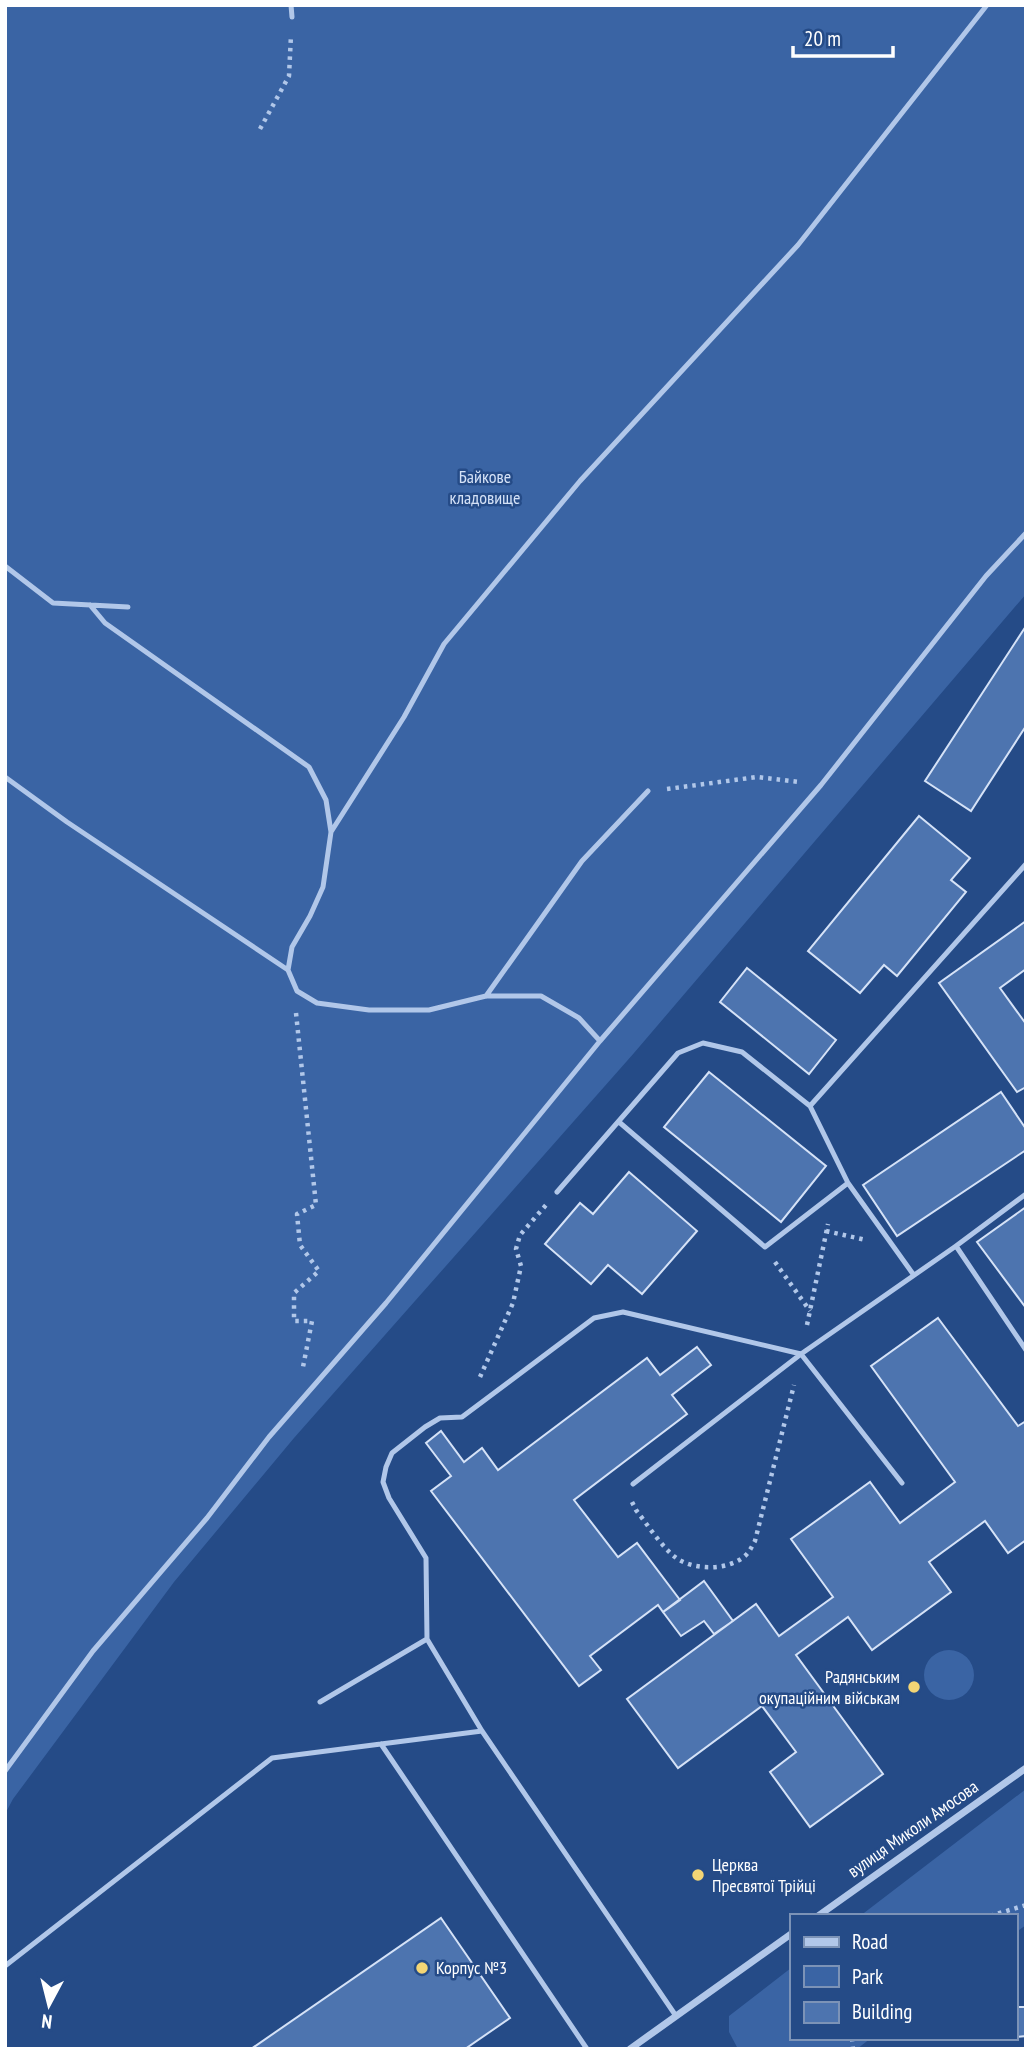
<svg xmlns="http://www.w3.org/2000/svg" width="1031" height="2054" font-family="'PT Sans Narrow',sans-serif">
<rect width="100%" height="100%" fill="#254b87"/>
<path fill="#3a64a4" d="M5,5h1021v589l-392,459 -340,385 -120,144 -161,217 -8,15z
M924 1675a25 25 0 1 1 50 0a25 25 0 1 1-50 0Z
M1026,1789v136l-11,8v-17h-155z
M791,1968v70h80l-14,11h-119l-9,-17v-16z"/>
<path fill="#4d74af" stroke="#d5e2f7" stroke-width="2" d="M1026,626v100l-55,85 -46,-30z
M919,816l51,42 -19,22 15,12 -69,84 -13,-11 -24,28 -52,-42z
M1026,921v48l-26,19 26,36v63l-9,5 -78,-109z
M747,968l89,72 -27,34 -89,-72z
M709,1072l117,94 -45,56 -117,-95z
M1001,1092l25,37v21l-129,86 -34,-51z
M629,1172l68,59 -55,63 -34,-29 -17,19 -46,-40 35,-41 13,11z
M1026,1207v101l-49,-66z
M938,1318l80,108 8,-5v119l-18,13 -23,-32 -56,41 22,30 -79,58 -24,-33 -52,38 87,119 -73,53 -40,-55 26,-20 -34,-46 -84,62 -51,-69 129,-95 23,32 54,-39 -42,-58 79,-57 30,41 55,-41 -84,-116z
M697,1347l14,18 -39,30 15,19 -113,86 44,57 19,-14 43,57 -17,12 -5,-7 -68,51 11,14 -22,16 -148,-195 20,-15 -25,-33 15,-12 23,31 18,-14 16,22 149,-112 13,17z
M704,1581l29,40 -19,13 -10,-13 -23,15 -18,-24z
M441,1918l69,100 -45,31h-214z
M1015,2007h11v29l-11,1z"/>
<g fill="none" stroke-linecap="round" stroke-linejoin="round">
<path stroke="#b1c7e9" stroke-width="4.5" stroke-dasharray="3.5 5" stroke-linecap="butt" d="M260,129l29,-53 2,-41
M667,789l90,-12 43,5
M296,1013l20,192 -19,9 3,31 19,26 -25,22v28h18l-9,46
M826,1231l40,9
M775,1262l35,49
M807,1325l21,-101
M480,1377l33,-74 8,-37 -5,-17 4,-14 26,-30
M632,1502l4,8c11,14 25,36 39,47 18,14 54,14 71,-2 4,-4 6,-9 9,-14l39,-156
M990,1916l36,-11
M852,2038l1,11"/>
<path stroke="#b1c7e9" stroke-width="5" d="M291,5l1,12
M5,566l48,37 75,4
M90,605l15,18 204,144 17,33 5,32 -8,55 -13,29 -18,31 -4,23 9,21 20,12 52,7h60l57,-14h55l38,22 21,23
M5,777l62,45 221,148
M331,832l73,-115 40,-73 136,-163 218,-236 189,-240
M486,996l96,-135 66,-70
M810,1106l216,-242
M619,1122l146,125 83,-64 65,91
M557,1192l121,-139 25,-10 39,9 68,54 38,77
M956,1246l70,-52
M633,1484l168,-130 155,-108 70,104
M320,1702l107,-63
M381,1744l206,305
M5,1771l88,-120 114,-133 62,-81 117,-134 214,-262 221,-256 165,-209 40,-43
M5,1966l267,-208 210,-27
M676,2016l-194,-285 -55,-92 -1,-81 -37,-60 -6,-16 3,-15 6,-14 33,-26 15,-9 22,-1 132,-99 29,-6 178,42 101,129"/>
<path stroke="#b1c7e9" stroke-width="7" d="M818,1916l208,-148
M630,2049l161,-115"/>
</g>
<g fill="#f3d575" stroke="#254b87" stroke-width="2.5">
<circle cx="914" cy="1687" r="7"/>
<circle cx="698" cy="1875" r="7"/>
<circle cx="422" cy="1968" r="7"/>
</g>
<g text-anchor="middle" stroke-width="5" stroke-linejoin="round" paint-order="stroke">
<g font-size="18" fill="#d5e2f7" stroke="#254b87">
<text x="485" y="483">Байкове<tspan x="485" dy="21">кладовище</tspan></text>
</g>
<g font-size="18" fill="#fff" stroke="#254b87" text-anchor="start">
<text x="900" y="1683" text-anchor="end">Радянським<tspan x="900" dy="21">окупаційним військам</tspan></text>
<text x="712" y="1871">Церква<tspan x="712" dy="21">Пресвятої Трійці</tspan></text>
<text x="436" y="1974">Корпус №3</text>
</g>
<g font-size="18" fill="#fff" stroke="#254b87">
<text transform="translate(913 1829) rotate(-35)" y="6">вулиця Миколи Амосова</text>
</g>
</g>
<rect width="1031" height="2054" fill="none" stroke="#ffffff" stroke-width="14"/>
<rect x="790" y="1914" width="228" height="126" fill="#254b87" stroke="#7c93b7" stroke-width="2"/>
<rect x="804" y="1937" width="35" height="10" fill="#b1c7e9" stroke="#7c93b7" stroke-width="2"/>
<text x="852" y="1949" font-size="21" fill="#ffffff">Road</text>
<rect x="804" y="1966" width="35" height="21" fill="#3a64a4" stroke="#7c93b7" stroke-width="2"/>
<text x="852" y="1984" font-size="21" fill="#ffffff">Park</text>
<rect x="804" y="2002" width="35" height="21" fill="#4d74af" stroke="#7c93b7" stroke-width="2"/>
<text x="852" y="2019" font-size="21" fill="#ffffff">Building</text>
<g transform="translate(49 2005) rotate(187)" stroke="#254b87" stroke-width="5" paint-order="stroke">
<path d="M0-5L12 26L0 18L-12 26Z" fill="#ffffff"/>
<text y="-10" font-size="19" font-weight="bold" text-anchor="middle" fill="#ffffff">N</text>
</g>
<path d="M793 46v10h100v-10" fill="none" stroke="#ffffff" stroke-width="3.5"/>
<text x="804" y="46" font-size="21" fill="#ffffff" stroke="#254b87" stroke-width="5" paint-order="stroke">20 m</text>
</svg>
